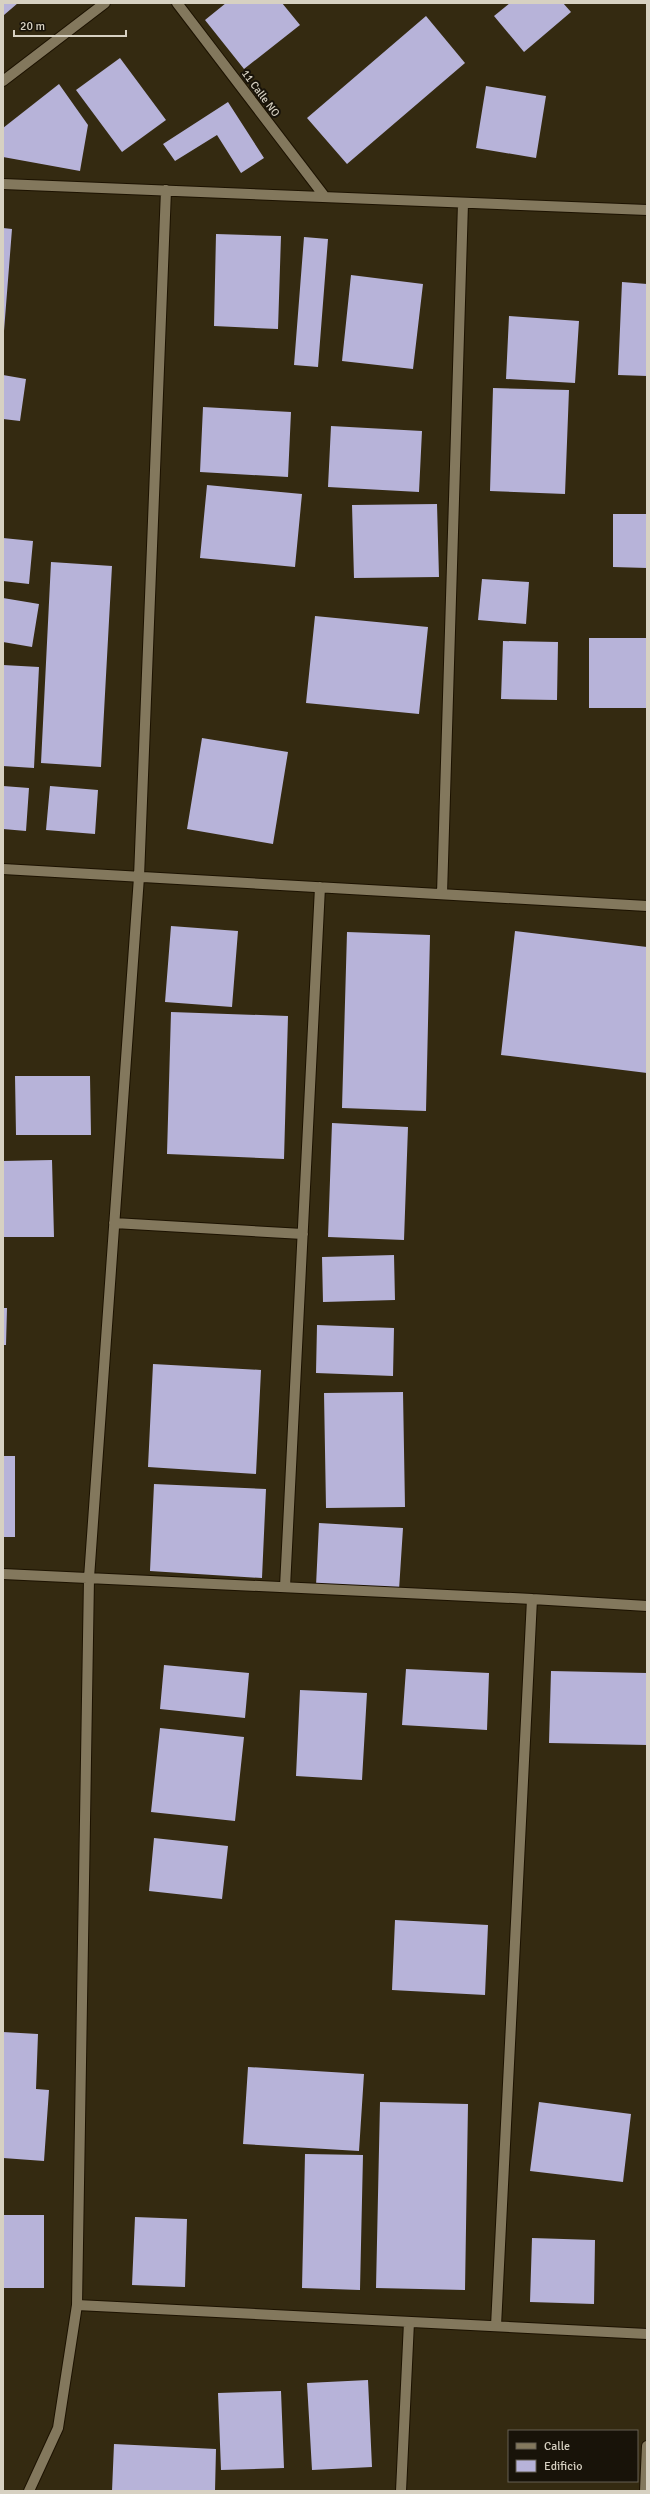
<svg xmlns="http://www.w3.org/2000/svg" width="650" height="2494" font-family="Signika,sans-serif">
<rect width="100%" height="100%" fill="#342a11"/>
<path fill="#b7b3d9" d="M3,3h15l-14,12z
M226,3h56l18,22 -56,44 -39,-49z
M510,3h53l8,9 -47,40 -30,-36z
M426,16l39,47 -118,101 -40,-46z
M120,58l46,62 -44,32 -46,-62z
M59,84l29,41 -8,46 -77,-14v-29z
M486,86l60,10 -10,62 -60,-10z
M228,102l36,56 -23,15 -24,-38 -42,26 -12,-17z
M3,228l9,1 -8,102h-1z
M216,234l65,2 -3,93 -64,-3z
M304,237l24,2 -10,128 -24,-2z
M351,275l72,9 -10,85 -71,-8z
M622,282l25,2v92l-29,-1z
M509,316l70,5 -4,62 -69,-4z
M3,375l23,4 -6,42 -17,-2z
M493,388l76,2 -4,104 -75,-3z
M203,407l88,5 -3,65 -88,-5z
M331,426l91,5 -3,61 -91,-5z
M207,485l95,9 -7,73 -95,-9z
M437,504l2,73 -85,1 -2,-73z
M613,514h34v54l-34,-1z
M3,538l30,3 -4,43 -26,-3z
M51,562l61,4 -11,201 -60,-4z
M482,579l47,3 -3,42 -48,-4z
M3,598l36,6 -7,43 -29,-5z
M315,616l113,11 -9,87 -113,-11z
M589,638h58v70h-58z
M503,641l55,1 -1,58 -56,-1z
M3,665l36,2 -5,101 -31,-2z
M202,738l86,14 -15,92 -86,-15z
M3,786l26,2 -3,43 -23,-2z
M50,786l48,4 -3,44 -49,-4z
M171,926l67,5 -6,76 -67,-5z
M515,931l132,16v126l-146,-18z
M347,932l83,3 -4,176 -84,-3z
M171,1012l117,4 -4,143 -117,-5z
M15,1076h75l1,59h-75z
M332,1123l76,4 -4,113 -76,-3z
M52,1160l2,77h-51v-76z
M394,1255l1,45 -72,2 -1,-45z
M3,1308h4l-1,37h-3z
M317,1325l77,3 -1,48 -77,-3z
M153,1364l108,6 -5,104 -108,-7z
M403,1392l2,115 -79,1 -2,-115z
M3,1456h12v81h-12z
M154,1484l112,5 -4,89 -112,-7z
M319,1523l84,5 -4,62 -83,-4z
M164,1665l85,8 -4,45 -85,-9z
M406,1669l83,4 -2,57 -85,-5z
M551,1671l96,2v72l-98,-2z
M300,1690l67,3 -5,87 -66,-4z
M160,1728l84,9 -9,84 -84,-9z
M154,1838l74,8 -6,53 -73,-8z
M395,1920l93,5 -3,70 -93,-5z
M3,2032l35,2 -2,55 13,1 -5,71 -41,-3z
M248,2067l116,7 -5,77 -116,-7z
M380,2102l88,2 -3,186 -89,-2z
M539,2102l92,12 -8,68 -93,-11z
M305,2154l58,1 -3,135 -58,-2z
M3,2215h41v73h-41z
M135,2217l52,2 -2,68 -53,-2z
M532,2238l63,2 -1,64 -64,-2z
M368,2380l4,87 -60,3 -5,-87z
M281,2391l3,77 -63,2 -3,-77z
M114,2444l102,5 -1,42h-103z"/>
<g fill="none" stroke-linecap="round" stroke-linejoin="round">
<defs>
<path id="street" d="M177,3l148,194
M3,81l102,-78
M3,184l644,26
M3,869l644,37
M442,894l21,-691
M114,1223l189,11
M3,1574l529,25 115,7
M285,1587l35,-700
M77,2305l570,29
M496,2326l36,-727
M29,2491l29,-63 19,-123 12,-727 50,-701 27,-687
M401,2491l8,-169
M645,2491l2,-45"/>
</defs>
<use href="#street" stroke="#1c1200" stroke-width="12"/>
<use href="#street" stroke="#83785d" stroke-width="10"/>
</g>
<g text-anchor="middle" stroke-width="4" stroke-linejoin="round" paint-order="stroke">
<g font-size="11" fill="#d7d1c2" stroke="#181309">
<text transform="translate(261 93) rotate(53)" y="4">11 Calle NO</text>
</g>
</g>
<rect width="650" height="2494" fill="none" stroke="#d7d1c2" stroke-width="8"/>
<rect x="508" y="2430" width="130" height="52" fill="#181309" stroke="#645f53"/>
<rect x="516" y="2443" width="20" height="6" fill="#83785d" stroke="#645f53"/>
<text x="544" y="2450" font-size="12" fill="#d7d1c2">Calle</text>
<rect x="516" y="2460" width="20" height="12" fill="#b7b3d9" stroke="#645f53"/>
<text x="544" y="2470" font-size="12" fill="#d7d1c2">Edificio</text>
<path d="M14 30v6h112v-6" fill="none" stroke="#d7d1c2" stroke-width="2"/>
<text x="20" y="30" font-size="12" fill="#d7d1c2" stroke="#181309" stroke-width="3" paint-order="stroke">20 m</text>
</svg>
